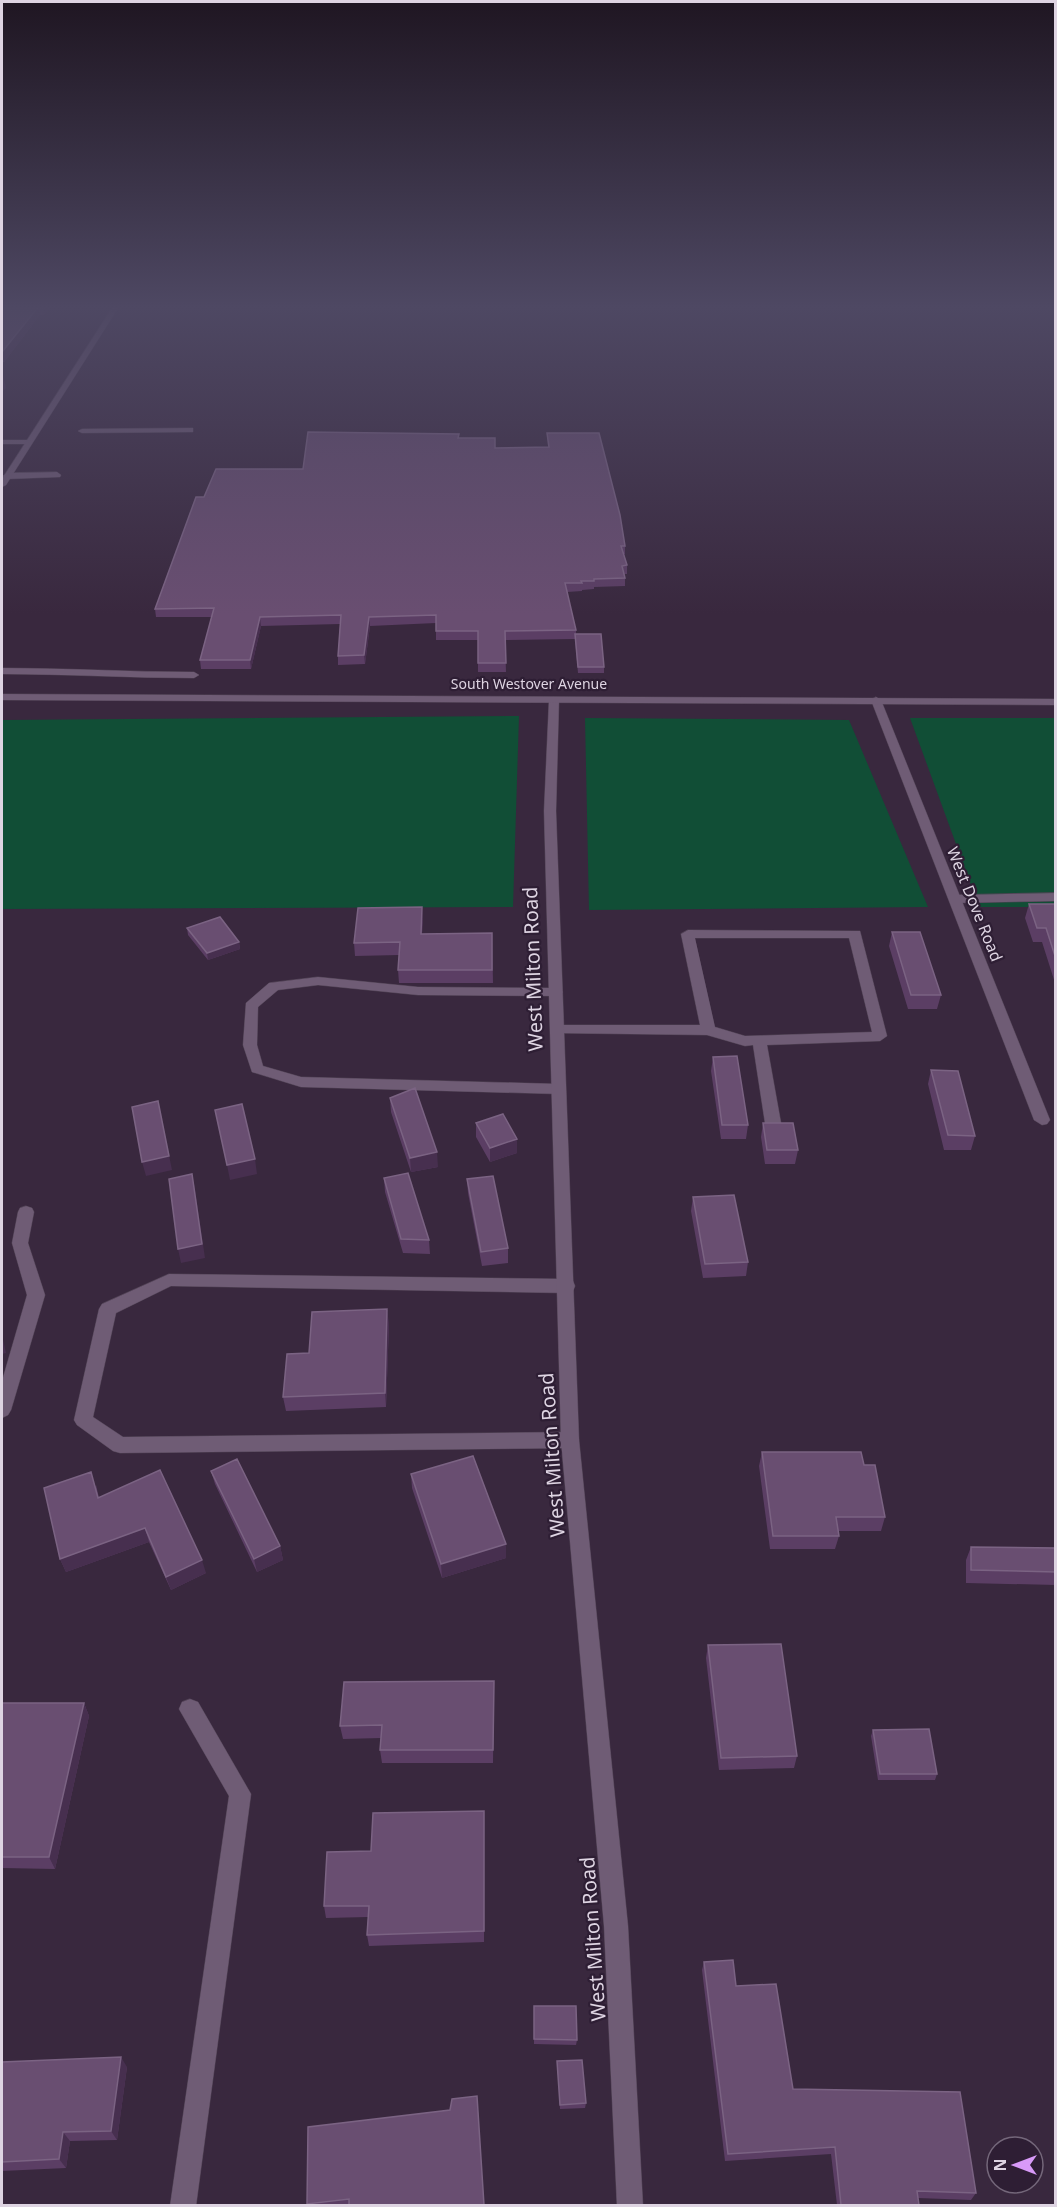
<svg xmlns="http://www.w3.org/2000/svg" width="1057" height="2207" font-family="'Noto Sans',sans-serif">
<rect width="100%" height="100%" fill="#39283e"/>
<path fill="#114e36" d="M519,716l-6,191 -511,2v-189z
M585,718l264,2 79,187 -339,3z
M910,718h145v189h-76z"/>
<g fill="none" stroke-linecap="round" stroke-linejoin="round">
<defs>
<path id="service" d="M190,428h3v4l-111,1 -4,-2 4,-2z
M57,472l4,3 -1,2 -53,2 -4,-3 4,-3z
M2,668c64,0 128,4 192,4l5,3 -5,3c-64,0 -128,-4 -192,-4z
M1056,893v8l-101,2 -6,-4 6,-4z
M688,930l172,1 27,105 -7,5 -113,4 14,78 -8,5 -8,-5 -12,-78 -8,1 -38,-11 -155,-2 -2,-3 7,-5h143l-19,-91zM695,938h154l23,94 -127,4 -30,-9z
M318,977l100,10 138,1 7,4 -7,4 -138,-1 -100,-10 -40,5 -20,17 -1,38 6,21 38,11 258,7 7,5 -7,5 -258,-7 -49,-15 -9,-27 3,-42 23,-20z
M26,1206l6,2 2,4 -6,31 17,52 -34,115 -3,5 -6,3v-37l25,-86 -15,-52 6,-31 2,-4z
M169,1274l398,5 6,2 2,5 -2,5 -6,2 -396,-7 -55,27 -23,104 30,20 447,-5 7,2 2,6 -2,6 -7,2 -450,5 -7,-2 -36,-26 -3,-5 25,-111 3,-5z"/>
<path id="minor" d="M2,440h26l4,2 -4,2h-26z
M554,697l5,3 -3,111 23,629 49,486 15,280h-26l-13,-280 -43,-486 -17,-629 5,-111z
M876,697l5,3 169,420 -3,4 -5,1 -8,-5 -163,-420z
M190,1699l8,3 53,92 -55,412h-26l59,-410 -50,-87 3,-7z"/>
<path id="tertiary" d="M114,305h6l-114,180 -4,2v-8z
M2,694l1054,5v6l-1054,-5z"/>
</defs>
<use href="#service" stroke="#514355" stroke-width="1"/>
<use href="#minor" stroke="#514355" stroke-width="1"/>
<use href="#tertiary" stroke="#514355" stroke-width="1"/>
<use href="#service" fill="#6f5c75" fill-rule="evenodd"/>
<use href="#minor" fill="#6f5c75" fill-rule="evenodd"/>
<use href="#tertiary" fill="#6f5c75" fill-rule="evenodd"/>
</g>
<path fill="#5b3e64" d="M2,305h49l-7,10h-4l-36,47h-2z
M547,433l78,113v8h-1l3,11v9h-3l1,4v8l-31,1v2l-12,1v1l-15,1 9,38v4l28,33v6h-26l-3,-34 -70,1 1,32h-28v-32h-42v-17l-66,3 -5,38 -27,1v-9l2,-32 -79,2 -10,43h-50l-1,-9 12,-43h-56l-1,-8 49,-112 99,-28 155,-31 38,10 52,-1z
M1029,904h27v82l-14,-44h-9l-8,-24z
M423,920l-1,14 70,-1 1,50h-94l-1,-13 1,-15 -44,1 -1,-13z
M187,928l52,14 1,7 -32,11 -20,-25z
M892,932l49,63 -4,14h-29l-19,-63z
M713,1057l35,68 -2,14h-25l-10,-68z
M931,1070l44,66 -4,14h-27l-16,-66z
M390,1098l48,69 -27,5 -20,-60z
M476,1123l41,30 -27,9 -14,-25z
M763,1123l35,27 -3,14h-30l-4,-27z
M384,1178l45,62 1,14 -27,-1 -18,-61z
M467,1179l41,69v15l-26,3 -14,-73z
M693,1197l55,65 -2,14 -43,2 -12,-67z
M389,1323l-3,84 -100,4 -3,-14 26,-44z
M762,1452l123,65 -4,14h-43l1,5 -4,13h-65l-11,-83z
M211,1471l69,75 3,14 -26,12 -42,-88z
M411,1474l95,70v14l-64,20 -30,-90z
M96,1485l3,13 107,75 -35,17 -22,-48 -83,30 -6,-13z
M971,1547l85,1v37l-90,-2v-23z
M708,1645l89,111 -3,12 -75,2 -13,-112z
M494,1681l-1,82h-111l-2,-13 1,-12 -38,1 -3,-13z
M2,1703h82l5,13 -34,153 -53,-1z
M873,1730l64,44 -2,6h-57l-7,-44z
M484,1811v131l-115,4 -2,-11 1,-18 -42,1 -2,-12 47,-55z
M704,1962l32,24 57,103 183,104 -5,7 -53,-2 1,7h-82l-6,-51 -106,7 -23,-191z
M534,2006l43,34 -1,5 -42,-1z
M557,2061l29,42 -1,5 -25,1z
M2,2062l125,5 -10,73 -47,1 -4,27 -64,3z
M308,2127l176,78h-176z"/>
<path fill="#472f4f" d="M43,305h8l-7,10 -2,-9z
M39,306l1,9 -36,47 -2,-10z
M3,375l3,13 -4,4v-15z
M260,617l1,9 -10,43 -1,-9z
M369,617l1,9 -5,38 -1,-9z
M422,907l1,13 -2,26v-12z
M239,942l1,7 -32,11 -1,-7z
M158,1101l14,69 -26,6 -4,-14z
M517,1139v14l-27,9v-14z
M437,1152l1,15 -27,5 -1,-14z
M255,1159l2,15 -27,6 -3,-15z
M192,1174l3,15 10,69 -24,5 -3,-14z
M387,1309l2,14 -3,84 -1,-14z
M2,1335l4,18 -4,1z
M145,1528l4,14 -83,30 -6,-13z
M506,1544v14l-64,20 -1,-14z
M280,1546l3,14 -26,12 -3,-13z
M202,1560l4,13 -35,17 -5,-13z
M84,1703l5,13 -34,153 -6,-12z
M121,2057l6,10 -10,73 -6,-9z
M63,2132l7,9 -4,27 -7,-9z"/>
<path fill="#694e71" stroke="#7b6383" stroke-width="1.5" d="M2,305h41l-1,1h-3l-37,46z
M308,432l151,2 -1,4h37v10l54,-1 -2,-14h52l21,82 5,31h-4l6,19 -5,1 3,12 -31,1v2h-13l1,2h-17l11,47 -71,1 1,32h-28v-32h-42v-16l-67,2 -5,38 -26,1 3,-41 -81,2 -10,43h-50l14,-52 -59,1 41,-112h8l12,-28h87z
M575,634h26l3,33h-26z
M1029,904h27v55l-10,-31h-9z
M422,907l-1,27 71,-1v37h-94l2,-28 -46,1 4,-35z
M220,917l19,25 -32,11 -20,-25z
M892,932h28l21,63h-30z
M737,1056l11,69h-26l-9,-68z
M931,1070l27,1 17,65 -27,-1z
M415,1088l22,64 -27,6 -20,-60z
M158,1101l11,55 -27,6 -10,-55z
M242,1104l13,55 -28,6 -12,-55z
M503,1114l14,25 -27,9 -14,-25z
M763,1123h30l5,27h-31z
M408,1173l21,67 -28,-1 -17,-61z
M192,1174l10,70 -24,5 -9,-70z
M493,1176l15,72 -27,4 -14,-73z
M734,1195l14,67 -43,2 -12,-67z
M387,1309l-2,84 -102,4 4,-43 22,-1 3,-41z
M762,1452h99l3,13h11l10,52h-49l3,19h-66z
M473,1456l33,88 -65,20 -30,-90z
M237,1459l43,87 -26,13 -43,-88z
M160,1470l42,90 -36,17 -21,-49 -85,31 -16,-71 47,-16 7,26z
M971,1547l85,1v24l-85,-2z
M781,1644l16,112 -76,2 -13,-113z
M494,1681l-1,69h-113l2,-25 -42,1 4,-44z
M2,1703h82l-35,154h-47z
M929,1729l8,45h-57l-7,-44z
M484,1811v120l-117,4 2,-29h-45l3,-54 44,-1 2,-38z
M733,1960l3,26 40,-2 17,105 167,3 16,101 -59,-2 2,14h-78l-6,-58 -107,7 -24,-192z
M534,2006h42l1,34 -43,-1z
M121,2057l-10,74 -48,1 -4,27 -57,3v-100z
M582,2060l4,43 -26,2 -3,-44z
M477,2096l7,109h-135v-6l-42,5 1,-77 142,-17 2,-11z"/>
<linearGradient id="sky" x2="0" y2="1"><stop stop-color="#1f1622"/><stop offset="0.5" stop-color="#4e4863"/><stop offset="1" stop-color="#4e4863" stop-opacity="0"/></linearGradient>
<rect width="1057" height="614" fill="url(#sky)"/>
<g text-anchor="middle" stroke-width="4.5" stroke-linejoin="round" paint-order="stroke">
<g font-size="14" fill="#ded4e2" stroke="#2e1e34">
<text x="529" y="689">South Westover Avenue</text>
</g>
<g font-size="16" fill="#ded4e2" stroke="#2e1e34">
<text transform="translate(975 904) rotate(68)" y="6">West Dove Road</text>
</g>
<g font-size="20" fill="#ded4e2" stroke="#2e1e34">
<text transform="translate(533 969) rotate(-92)" y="7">West Milton Road</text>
<text transform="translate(552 1455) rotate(-94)" y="7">West Milton Road</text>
<text transform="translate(593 1939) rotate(-94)" y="7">West Milton Road</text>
</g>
</g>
<rect width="1057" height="2207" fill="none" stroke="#ded4e2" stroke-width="6"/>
<g transform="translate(1015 2165) rotate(270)"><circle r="28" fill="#2e1e34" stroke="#74677a" stroke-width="1.5"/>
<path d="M0-4.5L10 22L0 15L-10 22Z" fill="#d89af8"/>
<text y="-9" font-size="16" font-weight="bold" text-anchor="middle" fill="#ded4e2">N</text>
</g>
</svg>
